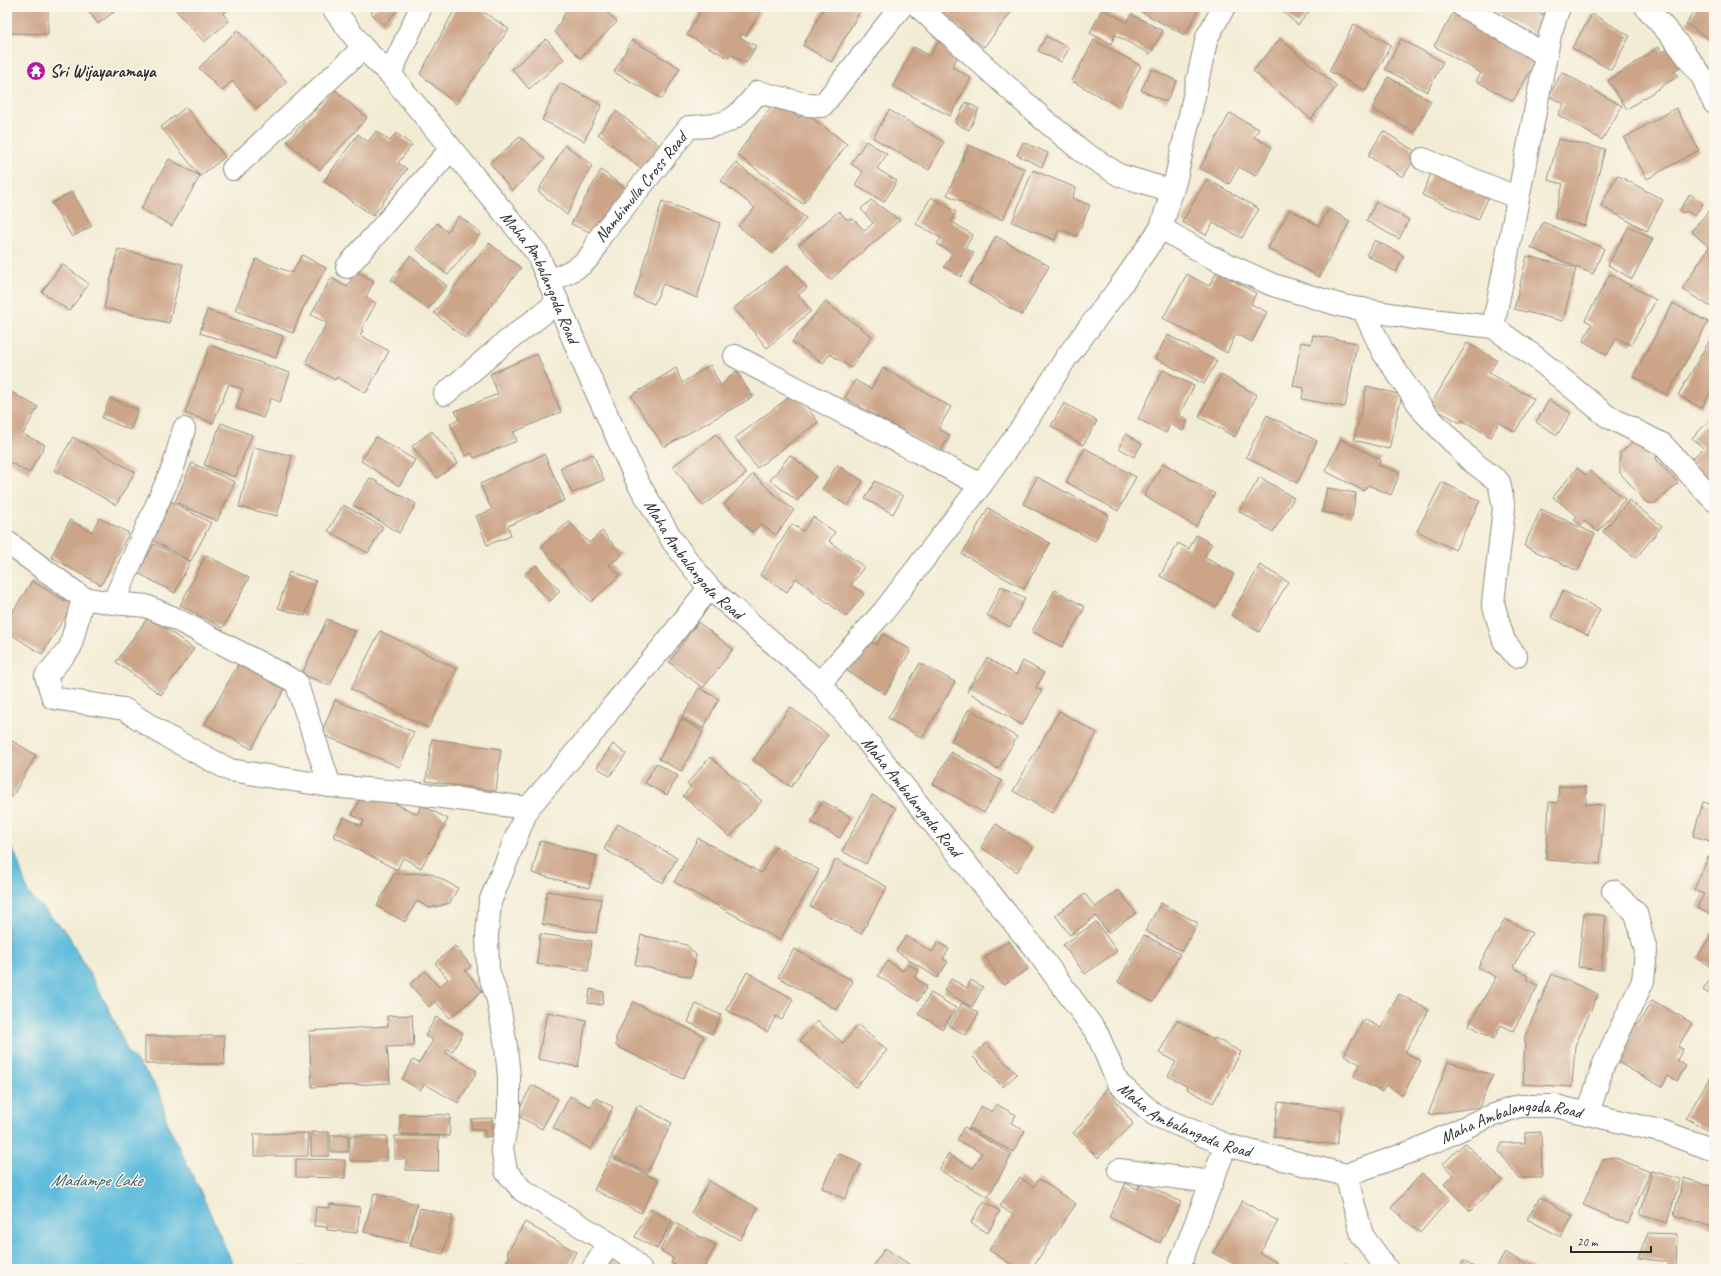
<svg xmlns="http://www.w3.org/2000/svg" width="1721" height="1276" font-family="Caveat,sans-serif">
<rect width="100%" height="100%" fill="#fbf7ec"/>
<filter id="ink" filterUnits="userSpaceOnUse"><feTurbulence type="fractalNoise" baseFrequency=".025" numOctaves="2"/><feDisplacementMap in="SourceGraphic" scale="8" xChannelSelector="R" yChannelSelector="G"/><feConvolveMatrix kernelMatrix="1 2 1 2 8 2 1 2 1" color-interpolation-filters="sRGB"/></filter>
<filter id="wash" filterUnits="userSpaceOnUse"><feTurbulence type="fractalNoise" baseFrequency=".012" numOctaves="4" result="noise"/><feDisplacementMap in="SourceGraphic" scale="16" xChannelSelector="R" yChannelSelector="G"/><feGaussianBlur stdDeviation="0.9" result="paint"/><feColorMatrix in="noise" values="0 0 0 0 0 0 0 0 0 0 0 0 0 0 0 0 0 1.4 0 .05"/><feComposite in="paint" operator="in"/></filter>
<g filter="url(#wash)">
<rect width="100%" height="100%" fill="#f3ecd5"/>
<path fill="#5ebcdc" stroke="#447484" d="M7,840l9,16 12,37 39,40 42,76 19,43 21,24 11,17 7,30 35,72 33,74h-228z"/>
<g id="blocks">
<path fill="#cca589" d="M9,7h39v27l-40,-1z
M86,7h34l-22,17z
M173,7h58l-8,7 6,7 -25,21z
M377,7h23l-16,18 -13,-12z
M456,7h20l33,22 -53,75 -36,-30z
M568,7h33l16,15 -37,36 -25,-26z
M703,7h49l8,5 -14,24 -5,-2 -2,3 17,9 -10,17 -16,-9 -2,4 -41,-23z
M825,7h27l8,4 -29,51 -28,-17z
M933,7h76l4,3 -29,37z
M1132,7h68l-15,28z
M1277,7h36l-15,18z
M1486,7h44l23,13 -11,19z
M1697,7h17v35l-28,-18z
M1456,8l83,48 -26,45 -37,-20 5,-8 -47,-27z
M1102,9l25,13 4,-8 32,17 -13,23 -35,-19 -4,9 -21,-11z
M1592,14l38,22 -19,34 -39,-22z
M1354,24l37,21 -25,46 -37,-20z
M237,30l50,52 -30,27 -25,-28 -10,10 -23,-23z
M1046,36l23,12 -8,14 -23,-11z
M546,39l18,20 -35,30 -17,-20z
M1280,39l57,47 -26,33 -58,-48z
M1401,39l42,23 -16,30 -42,-23z
M632,40l48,28 -18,31 -48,-27z
M1094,40l47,26 -22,41 -47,-26z
M939,41l21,11 -8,15 19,11 -21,38 -57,-30 21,-39 16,9z
M1673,45l13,18 -12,8 4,5 -51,33 -19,-28 51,-34 3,6z
M1152,69l25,12 -11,21 -25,-12z
M1562,72l60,34 -20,34 -44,-25 6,-11 -15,-8z
M1388,77l43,24 -17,31 -42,-23z
M560,83l42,22 -18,36 -42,-21z
M334,89l33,29 -47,52 -33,-29z
M775,101l24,17 5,-6 43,32 -44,60 -66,-49z
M966,102l13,7 -10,21 -14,-7z
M186,107l39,50 -25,19 -28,50 -31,-17 28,-50 31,17 -39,-49z
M1676,108l23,42 -52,29 -23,-41z
M889,110l55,32 -15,28 -56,-32z
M616,111l47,37 -18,23 -47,-37z
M1230,113l29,16 -5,8 18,10 -16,29 -17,-9 -10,17 -29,-16z
M376,131l14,10 6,-8 16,12 -14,18 9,6 -34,47 -49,-35 34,-47 10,8z
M1383,131l35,22 -15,24 -35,-21z
M520,137l25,22 -33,32 -22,-28z
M1558,139l47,10 -20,77 -31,-8 9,-34 -15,-4z
M866,141l21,13 -10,15 20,12 -13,21 -29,-17 8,-13 -12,-8z
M1023,142l25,11 -6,14 -25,-12z
M565,145l27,20 -25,50 -29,-24z
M969,145l56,24 -22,51 -56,-25z
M736,163l70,55 -9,12 -25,23 -34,-27 17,-18 -34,-27z
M1433,169l57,25 -12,26 -56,-25z
M601,170l25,19 -29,46 -26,-11z
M1033,170l43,18 -4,10 18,7 -13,31 -18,-7 -4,11 -43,-18z
M1617,175l46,25 -16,31 -46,-25z
M1207,179l52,30 -17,29 -29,-15 -7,12 -24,-13z
M72,192l20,34 -20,11 -20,-34z
M1690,194l13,9 -8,13 -8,-5 -4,2 -3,-3z
M931,197l25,15 -5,9 22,14 -8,13 9,5 -13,24 -17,-10 8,-14 -15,-9 4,-6 -25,-14z
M871,200l29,20 -70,60 -31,-35 40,-34 7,8h7l12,12 8,-8 -12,-14z
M662,201l58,22 -23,75 -34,-14 -9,20 -20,-8z
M1376,202l33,18 -10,19 -33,-18z
M1290,209l29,17 10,-17 21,12 -31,56 -51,-29z
M1711,209l3,3v97l-32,-20 27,-42 -18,-16z
M459,216l22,17 -33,42 -32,-26 21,-26 10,9z
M1543,222l61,26 -11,26 -62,-26z
M1629,226l24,13 -21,40 -24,-14z
M996,236l53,30 -27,49 -53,-31z
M1375,240l29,16 -8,16 -30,-17z
M489,243l32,25 -56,70 -31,-25z
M118,249l65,15 -14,59 -65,-15z
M302,255l24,13 -24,42 -9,23 -58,-23 21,-51 36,14z
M410,256l37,30 -19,23 -37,-29z
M1527,256l49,12 -13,53 -49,-12z
M62,264l27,20 -20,27 -27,-19z
M788,265l19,23 -9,7 13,16 -44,37 -33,-40z
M356,271l18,10 -8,16 10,6 -15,27 2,1 -3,4 29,16 -23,42 -29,-16 -2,3 -30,-17 22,-40 -16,-8 20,-37 16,9z
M1217,272l39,21 -5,11 16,8 -15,30 -16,-8 -9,19 -64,-35 24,-44 22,12z
M1610,274l46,26 -25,45 -14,-7 -10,17 -24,-14 9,-17 -7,-4z
M825,302l47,34 -21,32 -21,-14 -7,9 -31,-21z
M1673,303l35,19 -41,73 -34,-19z
M207,310l76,26 -7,22 -76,-25z
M1714,333v54l-13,21 -23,-13z
M1168,335l49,26 -13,23 -49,-26z
M1313,335l44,8 -12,64 -43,-8 2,-11 -11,-2 8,-44 10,2z
M1467,343l30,17 -8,13 45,26 -19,33 -16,-10 -8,15 -29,-17 -2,3 -30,-17z
M210,345l80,28 -10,29 -9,-4 -8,20 -27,-10 7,-19 -14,-5 -16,39 -28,-10z
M537,354l24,58 -47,20 -1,-1 4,10 -43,17 -2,-5 -6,3 -16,-32 9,-4 -4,-9 43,-17 -8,-20z
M710,365l11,21 15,-15 17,26 -89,50 -33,-51 45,-28 6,15z
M883,368l68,39 -13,22 12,6 -10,17 -95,-54 10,-18 16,9z
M1163,370l31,16 -15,29 9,5 -5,11 -13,-7 -4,9 -28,-14z
M1221,375l36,20 -22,42 -36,-20z
M1367,386l35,9 -13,54 -35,-9z
M7,390l31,17 -15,27 22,11 -16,28 -21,-12 -1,2z
M796,392l22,30 -61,46 -22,-30z
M110,398l28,12 -8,20 -28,-12z
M1549,400l22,13 -14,22 -21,-13z
M1064,403l33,18 -14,24 -32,-19z
M1267,415l50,26 -20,42 -51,-26z
M1714,416v59l-5,5 -19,-19 13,-13 -11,-10z
M221,423l31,12 -17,42 -31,-12z
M432,431l26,32 -21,15 -25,-32z
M716,434l30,40 -43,32 -30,-40z
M1126,434l16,10 -8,13 -15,-9z
M73,437l62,35 -19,33 -62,-35z
M376,437l39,23 -16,26 -38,-25z
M1341,439l40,21 -3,5 22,8 -9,22 -23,-10 -4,6 -39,-20z
M1635,440l24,11 -3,8 22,24 -22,20h-9l-27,-30v-20z
M254,447l38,9 -15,60 -38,-9z
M1085,448l51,29 -18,34 -52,-29z
M544,454l21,46 -57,26 3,10 -24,9 -11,-29 16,-6 -12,-26z
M593,454l11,26 -32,13 -12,-25z
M790,455l26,21 -19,25 -27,-21z
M192,463l43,19 -18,39 -42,-19z
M1163,463l52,31 -19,33 -52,-31z
M837,465l26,16 -15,25 -26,-17z
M1577,468l9,7 4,-4 35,28 -27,33 -13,-11 -5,4 -6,-5 3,-4 -24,-19z
M753,474l25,24 16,12 -18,25 -15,-11 -9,8 -28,-28z
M1037,477l72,38 -14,26 -72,-37z
M1260,477l34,21 -21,34 -34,-21z
M370,478l46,26 -17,29 -46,-28z
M875,481l28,15 -10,18 -28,-15z
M1442,482l38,19 -25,49 -38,-19z
M1327,488l29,5 -4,24 -30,-5z
M168,500l43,23 -20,38 -43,-23z
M1629,500l33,26 -26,32 -33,-26z
M343,505l40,22 -15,26 -40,-22z
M988,508l62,35 -26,46 -62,-35z
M1541,509l54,25 -17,37 -54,-25z
M813,517l22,15 -6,9 35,26 -13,18 13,9 -18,23 -50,-39 -9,14 -27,-17 32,-51 11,7z
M99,518l30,15 -11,22h-1l-16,30 -50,-28 19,-37 22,12z
M569,521l20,22 13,-12 20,24 -13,10 11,10 -29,27 -50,-55z
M1196,535l16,9 -8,13 30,17 -18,33 -56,-31 18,-33 11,6z
M154,544l36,18 -15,31 -37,-20z
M206,555l43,23 -26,50 -43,-23z
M536,565l24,26 -10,10 -25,-26z
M1260,565l28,17 -29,50 -28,-17z
M289,572l27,9 -11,35 -27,-8z
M32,581l40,24 -30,49 -35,-22v-11z
M1001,586l24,12 -15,29 -23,-12z
M1055,590l30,17 -23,40 -30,-16z
M1563,591l37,18 -12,26 -37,-18z
M149,616l45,33 -33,46 -45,-33z
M327,619l28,12 -25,55 -28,-12z
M698,622l35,27 -30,39 -34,-26z
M380,631l77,38 -29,59 -77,-39z
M883,634l28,16 -26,44 -38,-23 20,-31 9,5z
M987,658l29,17 7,-14 21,12 -8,15 6,3 -20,34 -55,-34z
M240,661l46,25 -34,63 -47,-25z
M920,663l35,19 -33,56 -34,-20z
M699,688l20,11 -16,30 -21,-11z
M335,700l79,32 -14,35 -79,-33z
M790,707l38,28 -37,52 -38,-27z
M969,709l48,28 -19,32 -47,-28z
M1059,711l38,22 -45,80 -39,-22z
M681,719l22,13 -22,39 -22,-12z
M9,739l27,16 -24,42 -5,-3v-52z
M432,739l69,10 -5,42 -70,-10z
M613,744l13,10 -16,22 -13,-9z
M951,752l51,29 -18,32 -51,-29z
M710,757l52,44 -32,36 -47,-41 8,-9 -4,-3z
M656,763l22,13 -11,19 -22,-12z
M1559,786l27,1v17l18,1 -4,59 -54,-4 3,-58 9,1z
M362,795h15l40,19 5,-9 26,14 -27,49 -18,-10 -6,12 -64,-34 11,-19 17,9 3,-5 -12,-6z
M872,795l24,13 -30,56 -24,-13z
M823,801l28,16 -11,21 -29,-16z
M1703,802l11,3v37l-21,-6z
M618,824l59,34 -14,25 -59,-34z
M996,824l37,24 -16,24 -36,-25z
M698,838l63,35 15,-27 43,24 -39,70 -106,-58z
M540,841l57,15 -8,32 -57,-15z
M1708,857l6,2v57l-17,-8 7,-14 -10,-4z
M836,859l51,28 -26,47 -51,-28z
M430,873l28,15 -8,15 -20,5 -13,-7 -12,21 -28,-16 17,-32z
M1119,890l17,23 -28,20 -12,-17 -26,19 -15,-20 30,-21 10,13z
M547,891l54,8 -5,34 -54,-9z
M1161,903l37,20 -16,28 -37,-20z
M1584,913l22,3 -5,54 -23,-3z
M1505,919l27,14 -19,34 15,9 -2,3 12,7 -25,45 -12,-6 -7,14 -25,-14 27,-48 -18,-10z
M1096,922l21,29 -32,23 -22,-29z
M1714,929v40l-17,-11z
M540,934l52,7 -4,30 -51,-7z
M641,935l46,10 9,10 -5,22 -56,-12z
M1144,935l36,19 -27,48 -35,-20z
M906,936l26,16 6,-10 11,7 -6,10 5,3 -11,16 -41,-27z
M1009,941l19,28 -25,16 -18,-28z
M455,946l16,20 -6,5 17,20 -32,27 -15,-17 -6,6 -19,-23 15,-13 14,16 9,-8 -13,-16z
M794,949l59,32 -16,29 -59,-33z
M888,961l15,10 5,-7 11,7 -4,7 12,8 -9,15 -40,-25z
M747,972l46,27 -11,21 -6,-4 -9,16 -41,-22z
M1714,973v24l-11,-7z
M1552,974l46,20 -23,52 -3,41 -49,-3 2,-48z
M951,979l16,9 4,-8 12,7 -11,20 -28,-16z
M590,989l14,3 -2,13 -14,-2z
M931,993l25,15 -13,21 -25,-15z
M1399,994l30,16 -24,42 16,9 -18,34 -17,-10 -4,7 -29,-15 7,-13 -16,-9 20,-36 17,9z
M1652,1000l40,23 -14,24 5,2 -6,11 9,6 -9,15 -9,-5 -6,11 -48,-27 20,-37 4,2z
M633,1002l71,34 -21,43 -67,-33v-9z
M962,1003l17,10 -13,22 -17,-9z
M696,1004l25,11 -9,19 -24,-12z
M547,1012l39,8 -8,47 -40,-8z
M412,1015l2,31 -27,1 3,36 -78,4 -3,-56 79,-5 -1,-10z
M436,1017l27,16 -11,19 -4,-3 -2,4 31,18 -19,32 -33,-19 -5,6 -18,-11 11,-19 6,3 14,-23 -8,-4z
M1177,1020l37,20 1,-2 26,14 -28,51 -26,-14 1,-2 -20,-11 8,-14 -17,-9z
M817,1021l26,22 15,-18 29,25 -31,37 -56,-46z
M145,1036h79l1,28h-80z
M986,1043l31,31 -14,13 -31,-31z
M1448,1062l45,13 -14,32 -51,8z
M1714,1070v64l-28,-16z
M532,1085l26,14 -16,30 -26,-14z
M1107,1088l26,36 -35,34 -25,-25 12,-13z
M570,1096l21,11 5,-9 17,9 -22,42 -38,-21z
M1278,1102l64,8 -5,35 -63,-8z
M996,1104l20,11 -5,8 14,8 -12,21 -44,-24 12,-22 11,6z
M638,1105l34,18 -25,50 -35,-18z
M400,1114l50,1 -1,21 -49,-2z
M492,1118l1,18 -8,1 -1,-7h-12l-1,-11z
M964,1127l48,27 -24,43 -49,-27 9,-16 25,14 9,-15 -25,-13z
M311,1132h18v24h-18z
M1541,1132l1,46h-23l-20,-27 3,-8h23v-10z
M308,1133v23h-54v-22z
M331,1135h17v17h-17z
M350,1136h37v25h-37z
M395,1136h44l-1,35 -32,-1v-11h-11z
M1465,1143l37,37 -32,31 -26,-27 9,-9 -10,-11z
M838,1153l23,11 -16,35 -23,-11z
M611,1157l47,23 -17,33 -47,-23z
M1614,1157l36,15 -22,52 -45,-19 20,-46z
M296,1159l49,1v18l-49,-1z
M1652,1171l28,8 -13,44 -27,-8z
M1422,1173l28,25 -30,35 -29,-25z
M1020,1177l13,10 6,-8 37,25 -45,65h-13l-29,-19 24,-35 -13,-9z
M1684,1178l30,9v33l-2,7 -38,-12z
M709,1181l49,27 -18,32 -49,-27z
M1141,1182l40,20 -21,41 -51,-26 17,-34 12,6z
M374,1193l43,11 -10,39 -43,-11z
M1540,1197l33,19 -12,21 -34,-18z
M984,1201l16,10 -12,22 -17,-10z
M1242,1201l36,20 -18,32 19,11 -3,5h-42l2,-4 -23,-12z
M330,1204l30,3 -3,26 -30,-3v-3l-13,-1 2,-19 14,1z
M420,1208l33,8 -10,38 -33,-8z
M650,1209l22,12 -15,28 -22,-12z
M525,1222l51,30 -9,17h-64l7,-13 -3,-2z
M675,1223l41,22 -13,24h-10l-3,-2v2h-8l-11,-6 2,-5 -13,-8z
M1648,1233l29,1 -1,35h-6l-2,-7 -30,-4z
M885,1248l31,21h-45z
M1505,1252l30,17h-40z
M612,1258l12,11h-21z
M1463,1261l15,8h-19z
M1192,1263l12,6h-15z
M1345,1263l11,6h-14z
M301,1266l18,2v1h-18z"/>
</g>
</g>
<g filter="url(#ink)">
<use href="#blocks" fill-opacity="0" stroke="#8f8c80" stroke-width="1"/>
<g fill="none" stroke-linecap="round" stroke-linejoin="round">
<defs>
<g id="minor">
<path id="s1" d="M332,7l31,41 27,26 147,179 49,116 52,114 36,60 35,45 111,95 216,267 61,83 21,50 37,32 71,30 120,30 70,-25 67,-31 36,-13h36l109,26 50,18"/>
<path d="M919,7l124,112 40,33 36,23 53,16"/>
<path d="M1464,7l82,48"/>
<path d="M1646,7l29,33 28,38 11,25"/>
<path d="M390,74l31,-67"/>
<path d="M1423,159l95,39"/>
<path d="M233,169l130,-121"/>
<path d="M1161,228l48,28 64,29 70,21 71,12 79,9 41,29 73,60 55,28 52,56"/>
<path d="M347,267l104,-118"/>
<path id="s2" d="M549,282c25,-13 41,-16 50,-44l90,-111c39,-1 45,-5 69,-35l50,13 14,1 79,-99"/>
<path d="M1363,309l20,43 41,60 45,47 30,23 5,26 -11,95 11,38 12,15"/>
<path d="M1493,327l57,-292 9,-28"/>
<path d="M735,356l246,129"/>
<path d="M445,394l56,-48 57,-44"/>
<path d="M7,542l76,56 30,5 33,3 28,12 122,64 34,104"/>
<path d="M83,598l-13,50 -24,28 7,22 71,11 42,27 64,34 100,16 81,7 117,15"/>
<path d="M113,603l60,-135 11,-39"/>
<path d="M820,683l64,-72 97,-126 45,-63 40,-64 53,-70 42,-60 15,-50 31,-141 17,-30"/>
<path d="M1588,1114l15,-48 40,-85 3,-30 -10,-38 -23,-22"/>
<path d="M1119,1170l93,12"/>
<path d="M1346,1175l16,60 25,34"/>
<path d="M593,1269l16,-26"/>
<path d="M640,1269l-11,-12 -20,-14 -87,-53 -16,-19 -4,-23 7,-37v-34l-3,-31 -8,-46 -10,-30 -1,-35 3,-33 38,-94 68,-79 16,-22 50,-59 47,-60"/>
<path d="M1178,1269l48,-124"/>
</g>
</defs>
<use href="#minor" stroke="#8f8c80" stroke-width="24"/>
<use href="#minor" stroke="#fff" stroke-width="22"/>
</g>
</g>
<defs>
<symbol id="temple-disc" viewBox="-11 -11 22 22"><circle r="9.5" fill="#b5179e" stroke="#fbf7ec"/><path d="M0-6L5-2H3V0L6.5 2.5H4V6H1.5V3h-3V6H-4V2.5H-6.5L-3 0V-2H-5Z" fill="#fff"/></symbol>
</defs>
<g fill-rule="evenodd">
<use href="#temple-disc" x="25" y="60" width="22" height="22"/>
</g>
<g text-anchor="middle" stroke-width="3" stroke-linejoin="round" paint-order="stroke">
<g font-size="17" font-weight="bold" fill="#2b2b2b" stroke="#fbf7ec" text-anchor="start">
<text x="50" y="77">Sri Wijayaramaya</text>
</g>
<g font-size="17" fill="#2b2b2b" stroke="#fbf7ec">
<text dy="6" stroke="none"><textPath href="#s2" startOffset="135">Nambimulla Cross Road</textPath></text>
<text dy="6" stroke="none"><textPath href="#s1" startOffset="343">Maha Ambalangoda Road</textPath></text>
<text dy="6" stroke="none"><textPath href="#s1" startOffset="667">Maha Ambalangoda Road</textPath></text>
<text dy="6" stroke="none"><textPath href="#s1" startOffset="991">Maha Ambalangoda Road</textPath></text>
<text dy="6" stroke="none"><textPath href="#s1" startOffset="1423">Maha Ambalangoda Road</textPath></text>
<text dy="6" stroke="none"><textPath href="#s1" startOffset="1771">Maha Ambalangoda Road</textPath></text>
</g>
<g font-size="18" font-style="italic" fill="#3d5e69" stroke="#fbf7ec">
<text x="96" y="1186">Madampe Lake</text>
</g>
</g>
<rect width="1721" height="1276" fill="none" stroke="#fbf7ec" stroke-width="24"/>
<path d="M1571 1246v6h80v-6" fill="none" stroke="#2b2b2b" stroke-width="2"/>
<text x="1577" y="1246" font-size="12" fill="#2b2b2b" stroke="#fbf7ec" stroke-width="3" paint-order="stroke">20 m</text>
</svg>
